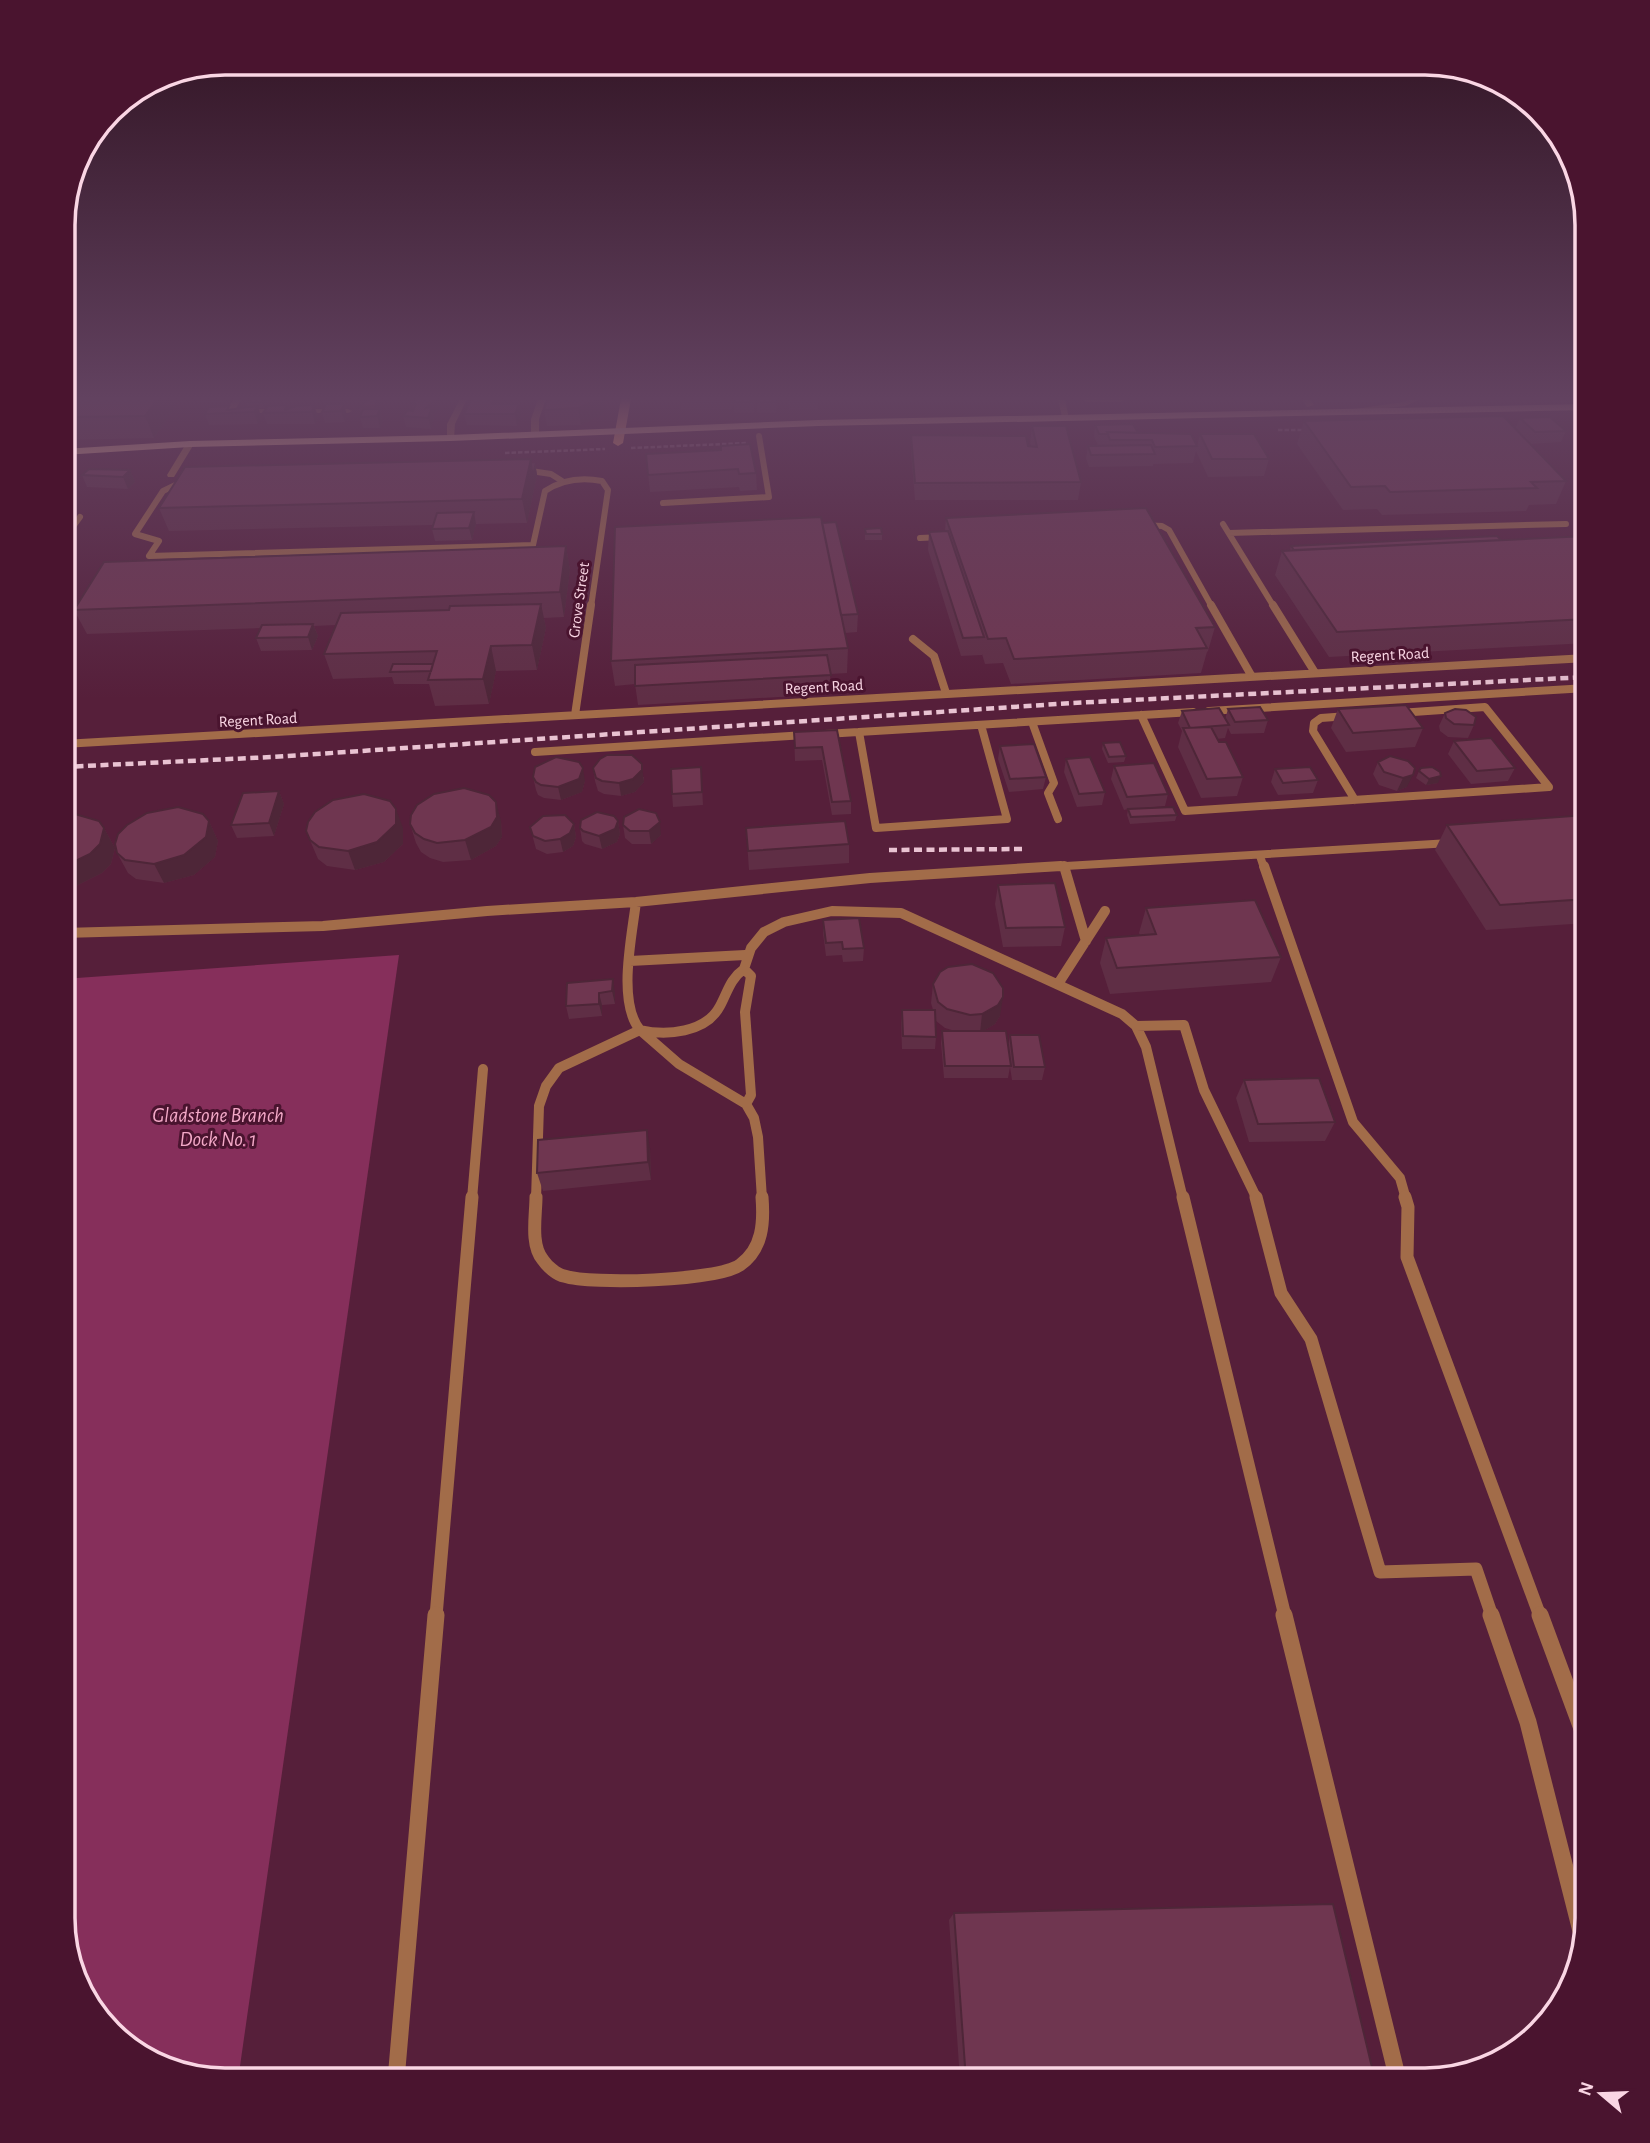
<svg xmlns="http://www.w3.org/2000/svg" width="1650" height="2143" font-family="'Alegreya Sans',sans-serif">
<rect width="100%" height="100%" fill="#561f3a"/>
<path fill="#862f5b" d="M399,955l-161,1125h-13l-81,-22 -54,-50 -27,-90v-939z"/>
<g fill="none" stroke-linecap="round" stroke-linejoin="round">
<path stroke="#8b5a71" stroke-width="2.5" stroke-dasharray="4.5 2" stroke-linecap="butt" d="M1278,430h26
M631,448l117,-5
M505,453l100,-4"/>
<path stroke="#a26c49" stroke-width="6" d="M1087,399h34
M524,470l27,4 11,7
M663,503l106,-6 -10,-61
M1223,524l51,83
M1143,525l19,1 7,4 43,77
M1229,533l337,-9
M920,538l22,-1
M63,540l17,-23
M149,556l384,-11 12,-54c18,-12 36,-14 57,-10l6,9 -17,117
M149,556l10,-15 -24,-7 28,-43 23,-11"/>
<path stroke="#a26c49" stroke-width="8" d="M1211,605l40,70
M1273,605l41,66
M913,639l21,17 12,37
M1209,711l378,-23
M575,715l16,-110
M1141,715l44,96 364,-24 -64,-80 -86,6
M1348,716l-27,2 -7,5 -1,8 42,69
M1032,722l22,61 -6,10 10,26
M859,732l17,96 131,-9 -26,-94
M825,734l368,-22
M63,744l1524,-86
M535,752l270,-17
M1260,856l4,12
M1032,868l418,-25"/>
<path stroke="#a26c49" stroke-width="10" d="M1064,866l22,75
M1264,866l89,256 47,56 6,21
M636,902c-4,34 -19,100 4,128
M63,933l260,-7 164,-15 149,-9 234,-24 191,-12
M630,961l115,-6
M1058,984l47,-73
M1136,1026l48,-1 20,65 53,109
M640,1030c26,6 66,3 80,-24 8,-15 10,-27 24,-37
M640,1030l39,34 67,40 8,14 4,19 4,62
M746,1104l5,-9 -6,-83 6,-36 -7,-7 7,-21 13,-16 20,-10 48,-11 69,2 221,101 14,12 10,21 37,152
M472,1199l11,-130
M536,1199l3,-93 7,-20 13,-18 81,-38"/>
<path stroke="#a26c49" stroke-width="13" d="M536,1197c0,18 -6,48 7,63 4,6 14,15 21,16 28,9 153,5 176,-11 23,-16 24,-43 22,-68
M1183,1197l102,419
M1256,1197l25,96 30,46 69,233 96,-3 16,47
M1405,1197l3,10 -1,50 133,359
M436,1616l36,-419"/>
<path stroke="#a26c49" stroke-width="17" d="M1284,1615l114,465
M1491,1615l37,107 54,213
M1540,1615l47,127
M396,2080l40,-465"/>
<path fill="#a26c49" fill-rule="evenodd" d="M234,399h7l-5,10h112l4,2 -4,2h-113l-8,-4z
M460,399h7l-12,25 -1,14 -7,2v-16z
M538,399h8l-7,20v15l-4,2 -4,-2v-15z
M1058,399h7l4,20 -7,-2z
M1302,399h7l5,6 -7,2z
M1411,399h10l-16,7 -61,7 -4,-2 64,-9z
M187,442l7,2 -20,33h-6l-1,-2z"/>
<path fill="#ffa66d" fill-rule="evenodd" d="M621,399h10l-8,44 -5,3 -5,-3z"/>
<path fill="#f6bc98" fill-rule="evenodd" d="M1587,404v6l-769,16 -368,15 -260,6 -127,8v-6l127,-8 260,-6 368,-15z"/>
<path stroke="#e9c3d2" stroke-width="4.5" stroke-dasharray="8 4.5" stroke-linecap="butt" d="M63,767l209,-10 800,-54 515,-26
M889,850l137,-1"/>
</g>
<path fill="#5f2e45" d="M63,399l113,7 -22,32 -91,2z
M201,399h21l-2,4h-18z
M248,399h21l-5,9h-6l3,9 -3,7 -49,1 -4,-11 43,-7 -2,-5 3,-2z
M323,399h22l-3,5 5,12 -2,6 -20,1 -3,-11 3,-6z
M361,399h31l-1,1 -11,-1 2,9 -2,4 3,9 -3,7h-17l-3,-11 1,-3 -2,-7 2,-2z
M416,399h24l-1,1 2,8 -8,7 1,4 -3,10 -25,-2 -3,-11 10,-5 -1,-8z
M471,399h30l-2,5 22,11 -4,11 -50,-1 -3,-11z
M548,399h59l-5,16 -21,10 -34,1 -3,-16z
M661,399h17v1h-17z
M680,399h53v3l-1,7 -51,1z
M754,399v14h-20v-11z
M757,399h20l-1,14h-19z
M789,399h29v11h-29z
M878,399h40v2h-40z
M1316,399h70v2l-66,2z
M1551,399h28l-26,1z
M314,405l4,12 -3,7h-48l-4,-11z
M1520,418l46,13 -5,11 -31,2 36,37 -10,23 -27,1 -3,6 -144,4 -5,-6 -34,1 -46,-66 7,-23 211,8z
M1095,425l43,8 59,13 3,-12 69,25 -5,17 -56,1 -12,-26 -3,12 -40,1v2l-64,1 -3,-9 2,-12h17v-1h-7l-4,-8z
M1032,426l49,56 -3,18h-163l-4,-48v-17l120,11 -1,-3z
M646,454l110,19 1,17 -17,1 -1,-4 -89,5z
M535,463l2,12 -10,48 -51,1 -4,16 -37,1 -3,-12 1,-4 -264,6 -10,-23z
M130,470l5,12 -7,7 -41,-2 -5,-12z
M1587,505v11l-3,-4z
M946,518l269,109 -7,24 -1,1 -6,21 -190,11 -8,-21 -18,1 -3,-10v1l-21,1 -33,-106 1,-18 16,-1z
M822,523l36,91 -1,18 -12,1 3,15 -1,25 -17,1 1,20 -193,11 -3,-21 -20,2 -4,-25z
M865,529l17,5v6h-17z
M1587,536v107l-258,14 -54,-82 7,-24 8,-1 1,-4 210,-6z
M566,546l4,24 -6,47 -20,1 2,10 -9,42 -41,1 -7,33 -54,2 -6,-22h-35l-2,-7 -59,2 -9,-25 12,-29 -22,1 4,10 -6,14 -51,1 -5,-13 5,-10 -174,6 -13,-24z
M1228,709l40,11 -4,13 -33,1 -3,-6 -3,10 -8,1 26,38 -6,19 -36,2 -23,-51 4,-16 -4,-8 4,-12 43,8z
M1338,709l85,19 -8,19 -69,5 -15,-24z
M1445,713l29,12 -6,13 -20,-1 -8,-6 -1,-5z
M837,730l14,71v13l-19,1 -10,-55 -27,1 -1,-29z
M1454,741l61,27 -7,13 -37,3 -23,-30z
M1103,743l23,13 -2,6 -16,1 -6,-14z
M1000,746l46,31 -3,12 -34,3 -11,-33z
M1066,759l39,33 -3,13 -25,2 -13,-35z
M1408,761l-1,26 -10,4 -18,-6 -6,-11 5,-12z
M1114,766l54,28 -3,12 -21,2 33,7 -2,6 -45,3 -3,-9 1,-6 -4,1 -13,-31z
M701,767l2,38 -30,2 -1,-13z
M593,768l51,9v5l-9,10 -14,4 -17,-2 -6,-3 -3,-10z
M1275,769l43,11 -5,13 -35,2 -7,-13z
M1419,771l19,12 -12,2 -10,-7z
M533,777l52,4 -3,11 -21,8 -17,-2 -6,-3 -2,-5z
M279,791l5,13 -10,32 -37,2 -6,-13z
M1587,815v108l-101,7 -51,-80 12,-25z
M63,816l41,12 11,20 -4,16 -9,9 -30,15 -9,1z
M209,821l9,20 -3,16 -21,18 -30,8 -28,-4 -8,-6 -11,-20z
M501,821l1,16 -6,9 -25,14 -28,2 -13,-4 -9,-6 -5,-9 -6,-19z
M618,821l2,13 -3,8 -15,7 -17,-5 -3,-3 -2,-13z
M574,824l2,13 -3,9 -10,6 -16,2 -11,-5 -6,-22z
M623,825l38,10 -10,9h-19l-7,-6z
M403,828v16l-19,18 -29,8 -28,-4 -9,-7 -12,-28z
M746,828l103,16v19l-100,7z
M998,885l67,42 -4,19 -58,1 -8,-43z
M1146,908l135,49 -10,25 -161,12 -10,-31 6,-25 34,-3 -1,-2z
M823,920l41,28 -1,13 -20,1 -1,-7 -16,1 -3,-23z
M567,983l48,9v12l-13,1v11l-33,3 -3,-13z
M933,984l67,32 -5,8 -12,7 25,15 2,-11 35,32 -3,13h-30l-2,-13 -2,11h-64l-3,-35 1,-12h13l-10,-3 -9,-7 -1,-3 1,19 -1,12h-33l-1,-26 1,-13h31l-2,-7z
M1244,1080l91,42 -10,19 -76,1 -13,-44z
M650,1148l1,32 -108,11 -6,-18z
M954,1913l421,167h-415l-11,-160z"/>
<path fill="#4e2638" d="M157,399h16l3,7 -22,32 -9,-22z
M264,399h5l-5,9 -2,-6z
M339,399h6l-4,7z
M378,399h2l2,9 -2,4 3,9 -3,7 -5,-22z
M435,399h5l-1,1 2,8 -8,7 1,4 -3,10 -5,-21z
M494,399h7l-7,16 -2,-11z
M599,399h8l-5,16 -21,10 -3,-17z
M344,404l3,12 -2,6 -4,-11z
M519,404l2,11 -4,11 -2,-12z
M314,405l4,12 -3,7 -3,-12z
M258,406l3,11 -3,7 -4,-12z
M531,459l2,12 2,-8 2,12 -10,48 -5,-24z
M130,470l5,12 -7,7 -5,-12z
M474,512l2,12 -4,16 -3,-12z
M566,546l4,24 -6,47 -4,-25z
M541,604l5,24 -9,42 -5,-25z
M313,624l5,12 -6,14 -4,-13z
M68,630l3,6 -6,10 -2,-3v-6z
M491,646l5,25 -7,33 -6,-25z
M642,764l2,18 -9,10 -14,4 -2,-13z
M583,768l2,13 -3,11 -21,8 -3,-13z
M1413,775l-6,12 -10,4 6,-13z
M1441,776l-3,7 -12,2 3,-6z
M279,791l5,13 -10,32 -5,-13z
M496,802l5,19 1,16 -6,9 -25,14 -6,-20z
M396,809l7,19v16l-19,18 -29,8 -7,-19z
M209,821l9,20 -3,16 -21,18 -30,8 -10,-19z
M618,821l2,13 -3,8 -15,7 -3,-13z
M660,822l1,13 -10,9 -2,-13z
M574,824l2,13 -3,9 -10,6 -3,-13z
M104,828l11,20 -4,16 -9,9 -30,15 -9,-14v-7z
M613,979l2,13v12l-3,-13z
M599,993l3,12v11l-3,-12z
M1003,997l-3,19 -5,8 -15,9 2,-19z
M647,1130l3,18 1,32 -3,-18z"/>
<path fill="#6f3650" stroke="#4e2638" stroke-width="2" d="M63,399h94l-12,17 -82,1z
M251,399h13l-2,3h-16z
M361,399h17l-3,7 -16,1 7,-6h-6z
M416,399h20l-10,9 6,-1 -4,11 -25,-2 5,-6 5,1 3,-7 -4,-1z
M471,399h23l-2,5h27l-4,10h-51z
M548,399h51l-21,9 -34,2z
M734,399h19v3h-19z
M757,399h19v3h-19z
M326,404h18l-3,7 -19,1z
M286,405l-1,5 12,-4 17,-1 -2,7 -49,1 5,-7z
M229,406l-2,4 31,-4 -4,6 -49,2 4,-7z
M363,409h17l-3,7 -17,1z
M1503,416l63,65 -35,1 6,6 -147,4 -5,-6 -34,1 -47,-66z
M1550,417l16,14 -31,1 -15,-14z
M1133,424l5,9 -31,-1 1,2h-9l-4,-9z
M1032,426h34l15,56 -166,1 -4,-48 115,1 2,10 9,1z
M1107,432l84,2 6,12 -42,1 -3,-7h-42z
M1200,434h54l15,25h-57z
M750,444l6,29 -17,1 -1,-5 -90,6 -2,-21 75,-4v-4z
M1151,445l4,9 -64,1 -3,-9z
M531,459l-9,40 -363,9 26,-41z
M89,469l41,1 -7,7 -41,-2z
M1146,508l69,119 -19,1 11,20 -193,11 -8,-21 -18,1 -42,-121z
M474,512l-5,16 -37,1 5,-16z
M821,517l27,131 -237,13 4,-134z
M836,522l22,92 -17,1 -19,-92z
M881,528l1,6h-16l-1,-5z
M948,531l36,106 -21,1 -34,-106z
M1497,536l4,4 -207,10 -3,-4z
M1587,536v83l-250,13 -55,-81z
M566,546l-6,46 -486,18 30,-48z
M541,604l-9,41 -41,1 -8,33 -55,1 9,-29 -113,3 17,-41 108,-3 1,-4z
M313,624l-5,13 -52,1 6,-13z
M63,630h5l-5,7z
M827,655l4,20 -196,11v-21z
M393,664h40l-2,7 -41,1z
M1406,705l17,23 -70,5 -15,-24z
M1260,707l8,13 -33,2 -7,-13z
M1219,708l10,17 -39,3 -8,-17z
M1455,709l11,1 10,7 -2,8 -20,-1 -8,-6 -1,-5z
M1211,727l8,15h7l17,35 -36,2 -24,-51z
M837,730l14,71 -19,1 -10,-55 -27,1 -1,-16z
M1491,738l24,30 -38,3 -23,-30z
M1120,742l6,14 -17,1 -6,-14z
M1034,744l12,33 -36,2 -10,-33z
M607,755h25l10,9v6l-9,9 -14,4 -17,-2 -6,-3 -3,-10 7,-9z
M1390,756l18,5 7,7 -2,7 -10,3 -19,-6 -6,-10z
M556,757l23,5 4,6 -4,11 -21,8 -17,-2 -5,-3 -3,-5 2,-10z
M1090,757l15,35 -26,2 -13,-35z
M1154,763l14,31 -41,3 -13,-31z
M701,767l1,25 -30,2 -1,-25z
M1310,767l8,13 -35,3 -8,-14z
M1432,767l8,5 1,4 -12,3 -10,-8 2,-3z
M464,788l25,7 7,7 1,15 -6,10 -26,13 -28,3 -13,-4 -9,-6 -5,-9 1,-9 6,-10 17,-11z
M279,791l-10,32 -38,2 12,-32z
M364,794l26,7 6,8v15l-19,18 -29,9 -29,-4 -9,-7 -4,-9 2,-9 7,-10 18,-12z
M178,807l25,7 6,7 -3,16 -22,18 -30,9 -29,-4 -8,-7 -2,-9 3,-10 9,-9 20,-12z
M1173,807l4,8 -46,2 -3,-8z
M639,809l17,4 4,9 -11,9h-19l-7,-6 1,-8z
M597,812l17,4 4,5 -3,8 -16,7 -16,-5 -3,-3 1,-8z
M75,814l24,7 5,7 -4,16 -10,10 -27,13v-51z
M565,815l9,9 -4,9 -10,6 -15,2 -12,-5 -3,-9 13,-11z
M1587,815v84l-87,6 -53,-80z
M845,821l4,23 -101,7 -2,-23z
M1055,883l10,44 -59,1 -8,-43z
M1255,900l26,57 -164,11 -11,-30 50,-4 -10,-26z
M859,918l5,30 -21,1 -1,-7 -16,1 -3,-23z
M972,964l21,9 10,15v9l-5,8 -16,9 -12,1 -23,-6 -9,-7 -5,-18 7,-12 8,-5z
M613,979l-1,12 -13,2v11l-33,2 1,-23z
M902,1010h33l1,27 -33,-1z
M942,1031h64l5,35h-66z
M1010,1035h29l6,32h-31z
M1319,1078l16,44 -77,2 -14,-44z
M647,1130l1,32 -111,11 1,-33z
M1333,1904l42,176h-409l-12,-167z"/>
<linearGradient id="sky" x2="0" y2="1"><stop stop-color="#2f1120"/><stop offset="0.57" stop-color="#624260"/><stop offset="1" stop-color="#624260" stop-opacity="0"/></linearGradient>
<rect width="1650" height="699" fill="url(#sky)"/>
<g text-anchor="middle" stroke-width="6" stroke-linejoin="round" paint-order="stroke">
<g font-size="16" fill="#fad6e4" stroke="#4a142f">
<text transform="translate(578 600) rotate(-82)" y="6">Grove Street</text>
<text transform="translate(1390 654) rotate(-3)" y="6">Regent Road</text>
<text transform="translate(824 686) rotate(-3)" y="6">Regent Road</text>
<text transform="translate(258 719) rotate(-3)" y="6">Regent Road</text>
</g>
<g font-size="21" font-style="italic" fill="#f3a8c7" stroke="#4a142f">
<text x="218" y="1122">Gladstone Branch<tspan x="218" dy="24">Dock No. 1</tspan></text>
</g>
</g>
<path d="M0 0H1650V2143H0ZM225 75H1425A150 150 0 0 1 1575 225V1918A150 150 0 0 1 1425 2068H225A150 150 0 0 1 75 1918V225A150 150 0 0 1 225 75Z" fill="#4a142f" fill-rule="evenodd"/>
<path fill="none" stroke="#fad6e4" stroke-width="3.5" d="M225 75H1425A150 150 0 0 1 1575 225V1918A150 150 0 0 1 1425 2068H225A150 150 0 0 1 75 1918V225A150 150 0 0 1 225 75Z"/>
<g transform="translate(1601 2094) rotate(289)" stroke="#4a142f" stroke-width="5" paint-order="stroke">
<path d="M0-5L12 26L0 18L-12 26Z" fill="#fad6e4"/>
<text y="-10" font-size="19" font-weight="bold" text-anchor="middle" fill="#fad6e4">N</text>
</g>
</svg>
